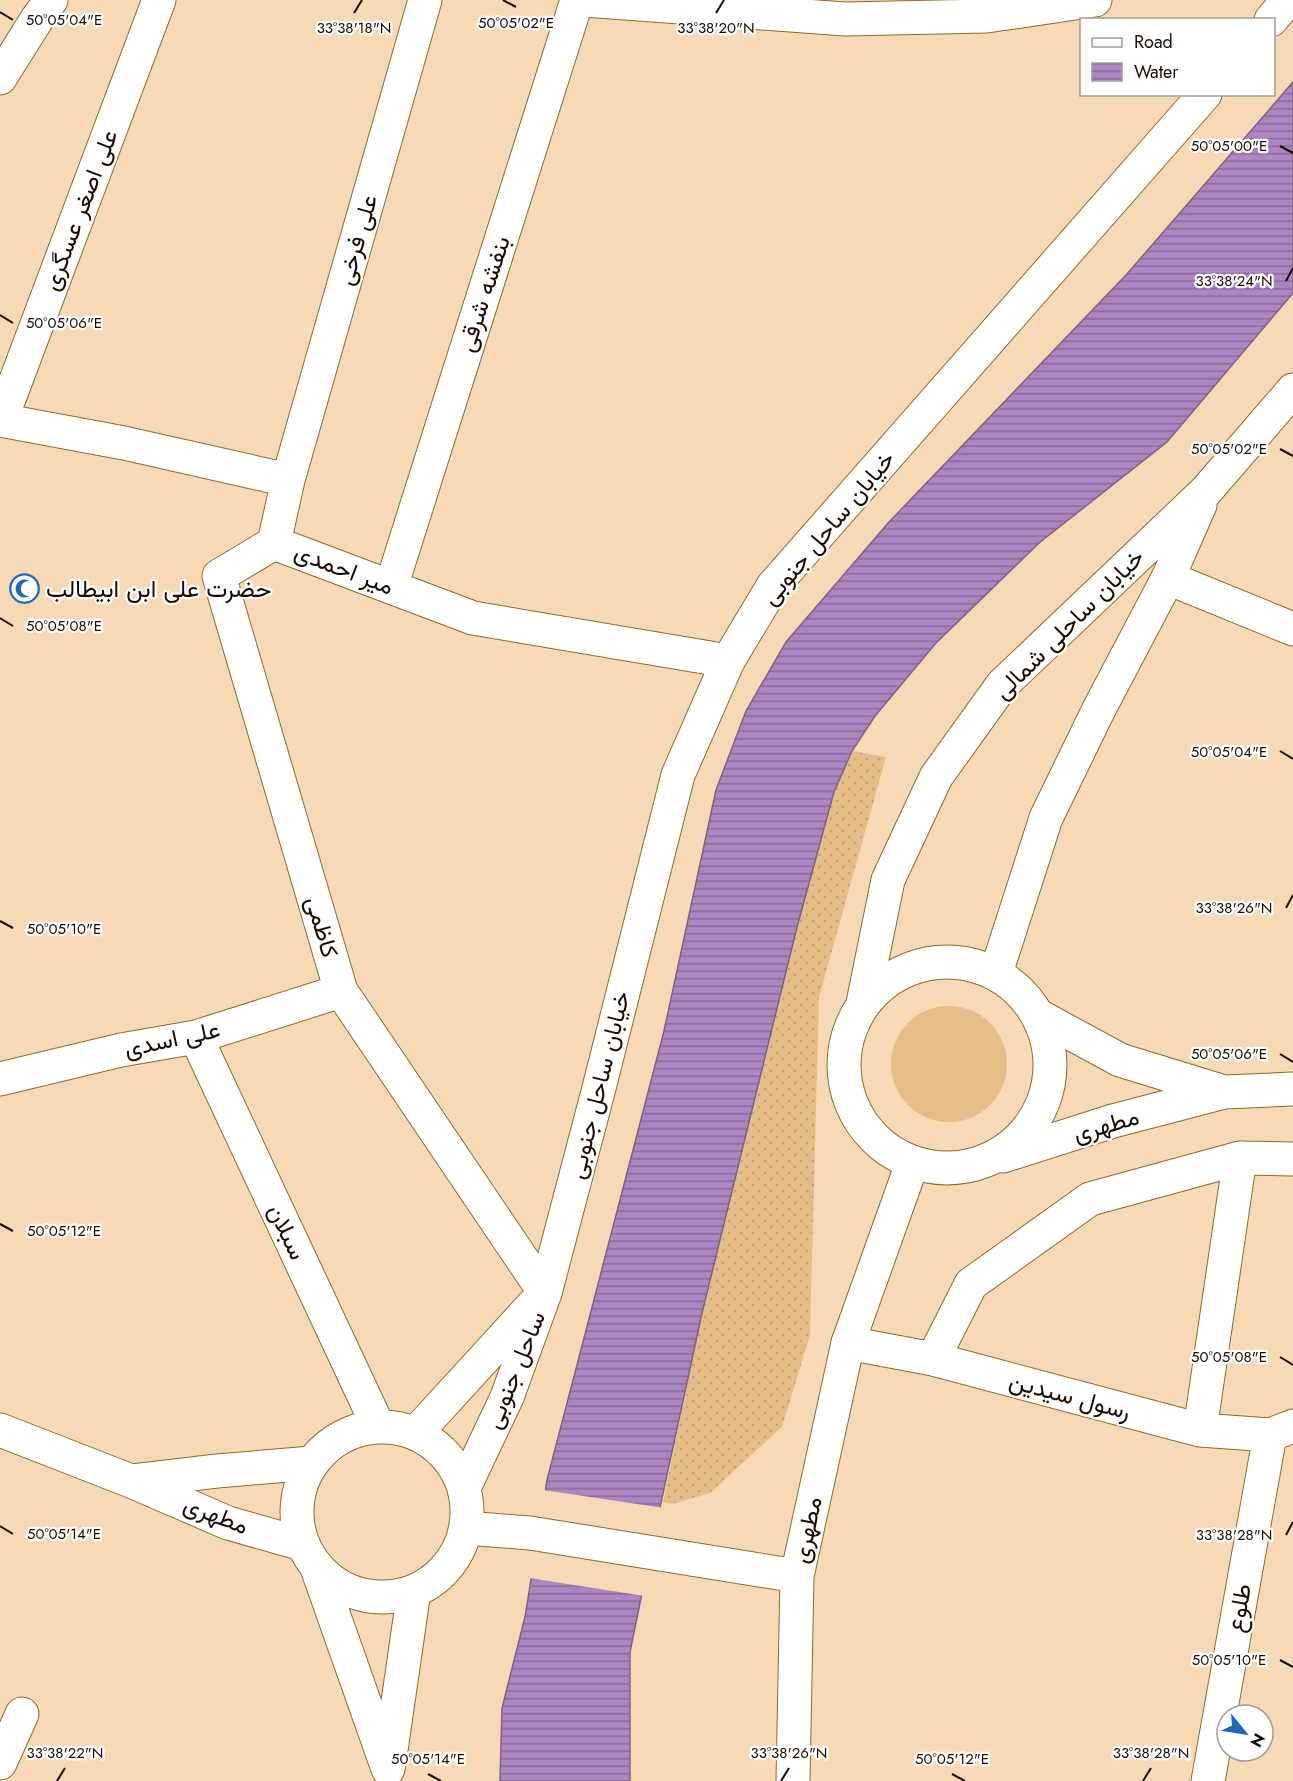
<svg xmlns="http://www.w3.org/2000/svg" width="1293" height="1781" font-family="Jost,Vazirmatn,sans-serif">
<defs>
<pattern id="grass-dots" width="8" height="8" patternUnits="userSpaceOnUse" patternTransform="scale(1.5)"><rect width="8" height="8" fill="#e6bd87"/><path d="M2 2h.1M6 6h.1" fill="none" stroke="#c5a173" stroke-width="1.8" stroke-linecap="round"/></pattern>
<pattern id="water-rules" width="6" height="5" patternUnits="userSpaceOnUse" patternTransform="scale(1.5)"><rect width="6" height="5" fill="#ac86c0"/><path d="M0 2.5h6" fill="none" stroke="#8b6c9a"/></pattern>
</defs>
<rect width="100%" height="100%" fill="#f7dab5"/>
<path fill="url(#grass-dots)" d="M852,751l34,6 -67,240 -9,338 -28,92 -72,66 -38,11 -9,-2 39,-189 95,-386 37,-135z"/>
<path fill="#e6bd87" d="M891 1064a58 58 0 1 1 116 0a58 58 0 1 1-116 0Z"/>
<path fill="url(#water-rules)" stroke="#806186" stroke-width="1.5" d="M1293,82v211l-126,149 -128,101 -103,100 -61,73 -23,35 -18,41 -37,135 -95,386 -51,236 -21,103v129h-130l2,-73 23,-91 22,-137 117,-449 52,-241 30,-79 40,-69 103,-120 238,-248z"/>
<path fill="#f7dab5" d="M543,1490l121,18 -19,88 -116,-18z"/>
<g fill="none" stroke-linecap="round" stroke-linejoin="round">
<defs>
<path id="minor" d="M584,0l261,19 142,-3 108,-16
M0,78l37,-59 14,-19
M0,420l124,23 164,37 -14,63 199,75 255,43
M1,420l158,-420
M288,480l137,-480
M274,543l-55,33 122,415 204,302
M1168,578l125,51
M391,587l186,-587
M196,1037l182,389
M0,1079l121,-29 75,-13 145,-46
M848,1343l85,16 267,71 70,5 23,-9
M933,1359l38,-75 119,-85 150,-41 53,1
M1200,1430l40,-272
M0,1763l22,-49
M1208,1781l62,-346"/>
<path id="tertiary" d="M0,1430l131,51 97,42 74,21
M133,1481l84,-10 95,-8"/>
<path id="secondary" d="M1271,20l17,-20
M844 1065a103 103 0 1 1 206 0a103 103 0 1 1-206 0Z
M996,973l50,-155 53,-109 69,-131 32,-73
M863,1003l25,-123 48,-103 66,-92 204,-194 87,-101
M1039,1016l81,44 104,32
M1003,1156l110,-35 111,-29 69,-3
M297 1512a85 85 0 1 1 170 0a85 85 0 1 1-170 0Z
M416,1433l117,-128
M464,1488l43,-91 38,-104 54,-205 79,-313 50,-114 45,-75 432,-492
M466,1528l64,5 267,43
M317,1568l71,201
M389,1764l25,-173
M793,1781l4,-205 51,-233 64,-179"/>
</defs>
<use href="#minor" stroke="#946828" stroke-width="35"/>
<use href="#tertiary" stroke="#946828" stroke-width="35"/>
<use href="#secondary" stroke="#946828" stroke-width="35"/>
<use href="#minor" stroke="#fff" stroke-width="33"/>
<use href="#tertiary" stroke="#fff" stroke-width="33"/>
<use href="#secondary" stroke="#fff" stroke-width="33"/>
</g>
<path fill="none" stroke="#180a00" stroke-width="2" d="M503,0l13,7M0,12l13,8M354,13l8,-13M716,13l8,-13M1280,146l13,7M1286,281l7,-13M0,315l13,8M1280,449l13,7M0,618l13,8M1280,751l13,8M1286,908l7,-13M0,921l13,7M1280,1054l13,8M0,1224l13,7M1280,1357l13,8M0,1526l13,8M1286,1535l7,-13M1280,1660l13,7M428,1774l13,7M952,1774l13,7M57,1781l8,-13M781,1781l8,-13M1143,1781l8,-13"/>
<defs>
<symbol id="mosque-ring" viewBox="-11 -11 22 22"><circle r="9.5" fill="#fff" stroke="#1d69b8" stroke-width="1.5"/><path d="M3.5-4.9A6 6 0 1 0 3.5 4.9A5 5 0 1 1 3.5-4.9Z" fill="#1d69b8"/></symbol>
</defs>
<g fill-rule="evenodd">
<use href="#mosque-ring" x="8" y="572" width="33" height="33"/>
</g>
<g text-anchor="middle" stroke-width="4.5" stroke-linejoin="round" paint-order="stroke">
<g font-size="24" fill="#180a00" stroke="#fff">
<text transform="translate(80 210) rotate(-69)" y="8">علی اصغر عسگری</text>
<text transform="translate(357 240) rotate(-74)" y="8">علی فرخی</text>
<text transform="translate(484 294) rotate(-72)" y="8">بنفشه شرقی</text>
<text transform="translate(828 528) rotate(-50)" y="8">خیابان ساحل جنوبی</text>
<text transform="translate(344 569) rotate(21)" y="8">میر احمدی</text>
<text transform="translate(1069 624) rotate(-45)" y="8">خیابان ساحلی شمالی</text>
<text transform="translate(322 927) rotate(74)" y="8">کاظمی</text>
<text transform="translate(172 1039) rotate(-12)" y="8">علی اسدی</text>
<text transform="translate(599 1085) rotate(-76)" y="8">خیابان ساحل جنوبی</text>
<text transform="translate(1106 1125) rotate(-16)" y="8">مطهری</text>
<text transform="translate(287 1232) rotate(65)" y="8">سبلان</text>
<text transform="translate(515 1370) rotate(-68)" y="8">ساحل جنوبی</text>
<text transform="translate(1070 1396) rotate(15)" y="8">رسول سیدین</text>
<text transform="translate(216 1515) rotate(21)" y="8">مطهری</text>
<text transform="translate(807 1530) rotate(-78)" y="8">مطهری</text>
<text transform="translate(1239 1608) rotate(-80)" y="8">طلوع</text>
</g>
<g font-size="24" fill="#180a00" stroke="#fff" text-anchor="start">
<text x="46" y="597">حضرت علی ابن ابیطالب</text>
</g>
</g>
<g font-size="15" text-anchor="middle" fill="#180a00" stroke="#fff" stroke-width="4.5" stroke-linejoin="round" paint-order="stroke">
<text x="64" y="25">50°05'04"E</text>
<text x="516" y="28">50°05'02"E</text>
<text x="354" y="33">33°38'18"N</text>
<text x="716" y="33">33°38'20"N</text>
<text x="1229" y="151">50°05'00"E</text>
<text x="1234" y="286">33°38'24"N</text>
<text x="64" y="328">50°05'06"E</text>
<text x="1229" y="454">50°05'02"E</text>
<text x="64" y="631">50°05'08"E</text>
<text x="1229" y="757">50°05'04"E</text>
<text x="1234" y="913">33°38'26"N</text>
<text x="64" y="934">50°05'10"E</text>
<text x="1229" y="1059">50°05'06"E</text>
<text x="64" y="1236">50°05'12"E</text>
<text x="1229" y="1362">50°05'08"E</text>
<text x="64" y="1539">50°05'14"E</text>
<text x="1234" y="1540">33°38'28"N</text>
<text x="1229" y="1665">50°05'10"E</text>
<text x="65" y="1758">33°38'22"N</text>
<text x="789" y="1758">33°38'26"N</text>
<text x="1151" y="1758">33°38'28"N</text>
<text x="428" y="1764">50°05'14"E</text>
<text x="952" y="1764">50°05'12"E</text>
</g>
<rect x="1080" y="18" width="195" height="78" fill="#ffffff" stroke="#a39d99" stroke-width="1.5"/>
<rect x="1092" y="38" width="30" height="9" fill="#ffffff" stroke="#a39d99" stroke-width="1.5"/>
<text x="1134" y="48" font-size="18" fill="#180a00">Road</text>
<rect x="1092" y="63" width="30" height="18" fill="url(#water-rules)" stroke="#a39d99" stroke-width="1.5"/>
<text x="1134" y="78" font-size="18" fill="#180a00">Water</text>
<g transform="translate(1245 1733) rotate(120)"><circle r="28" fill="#ffffff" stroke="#a39d99" stroke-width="1.5"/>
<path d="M0-4.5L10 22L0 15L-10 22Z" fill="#1d69b8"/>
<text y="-9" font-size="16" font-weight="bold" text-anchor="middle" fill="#180a00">N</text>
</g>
</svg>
